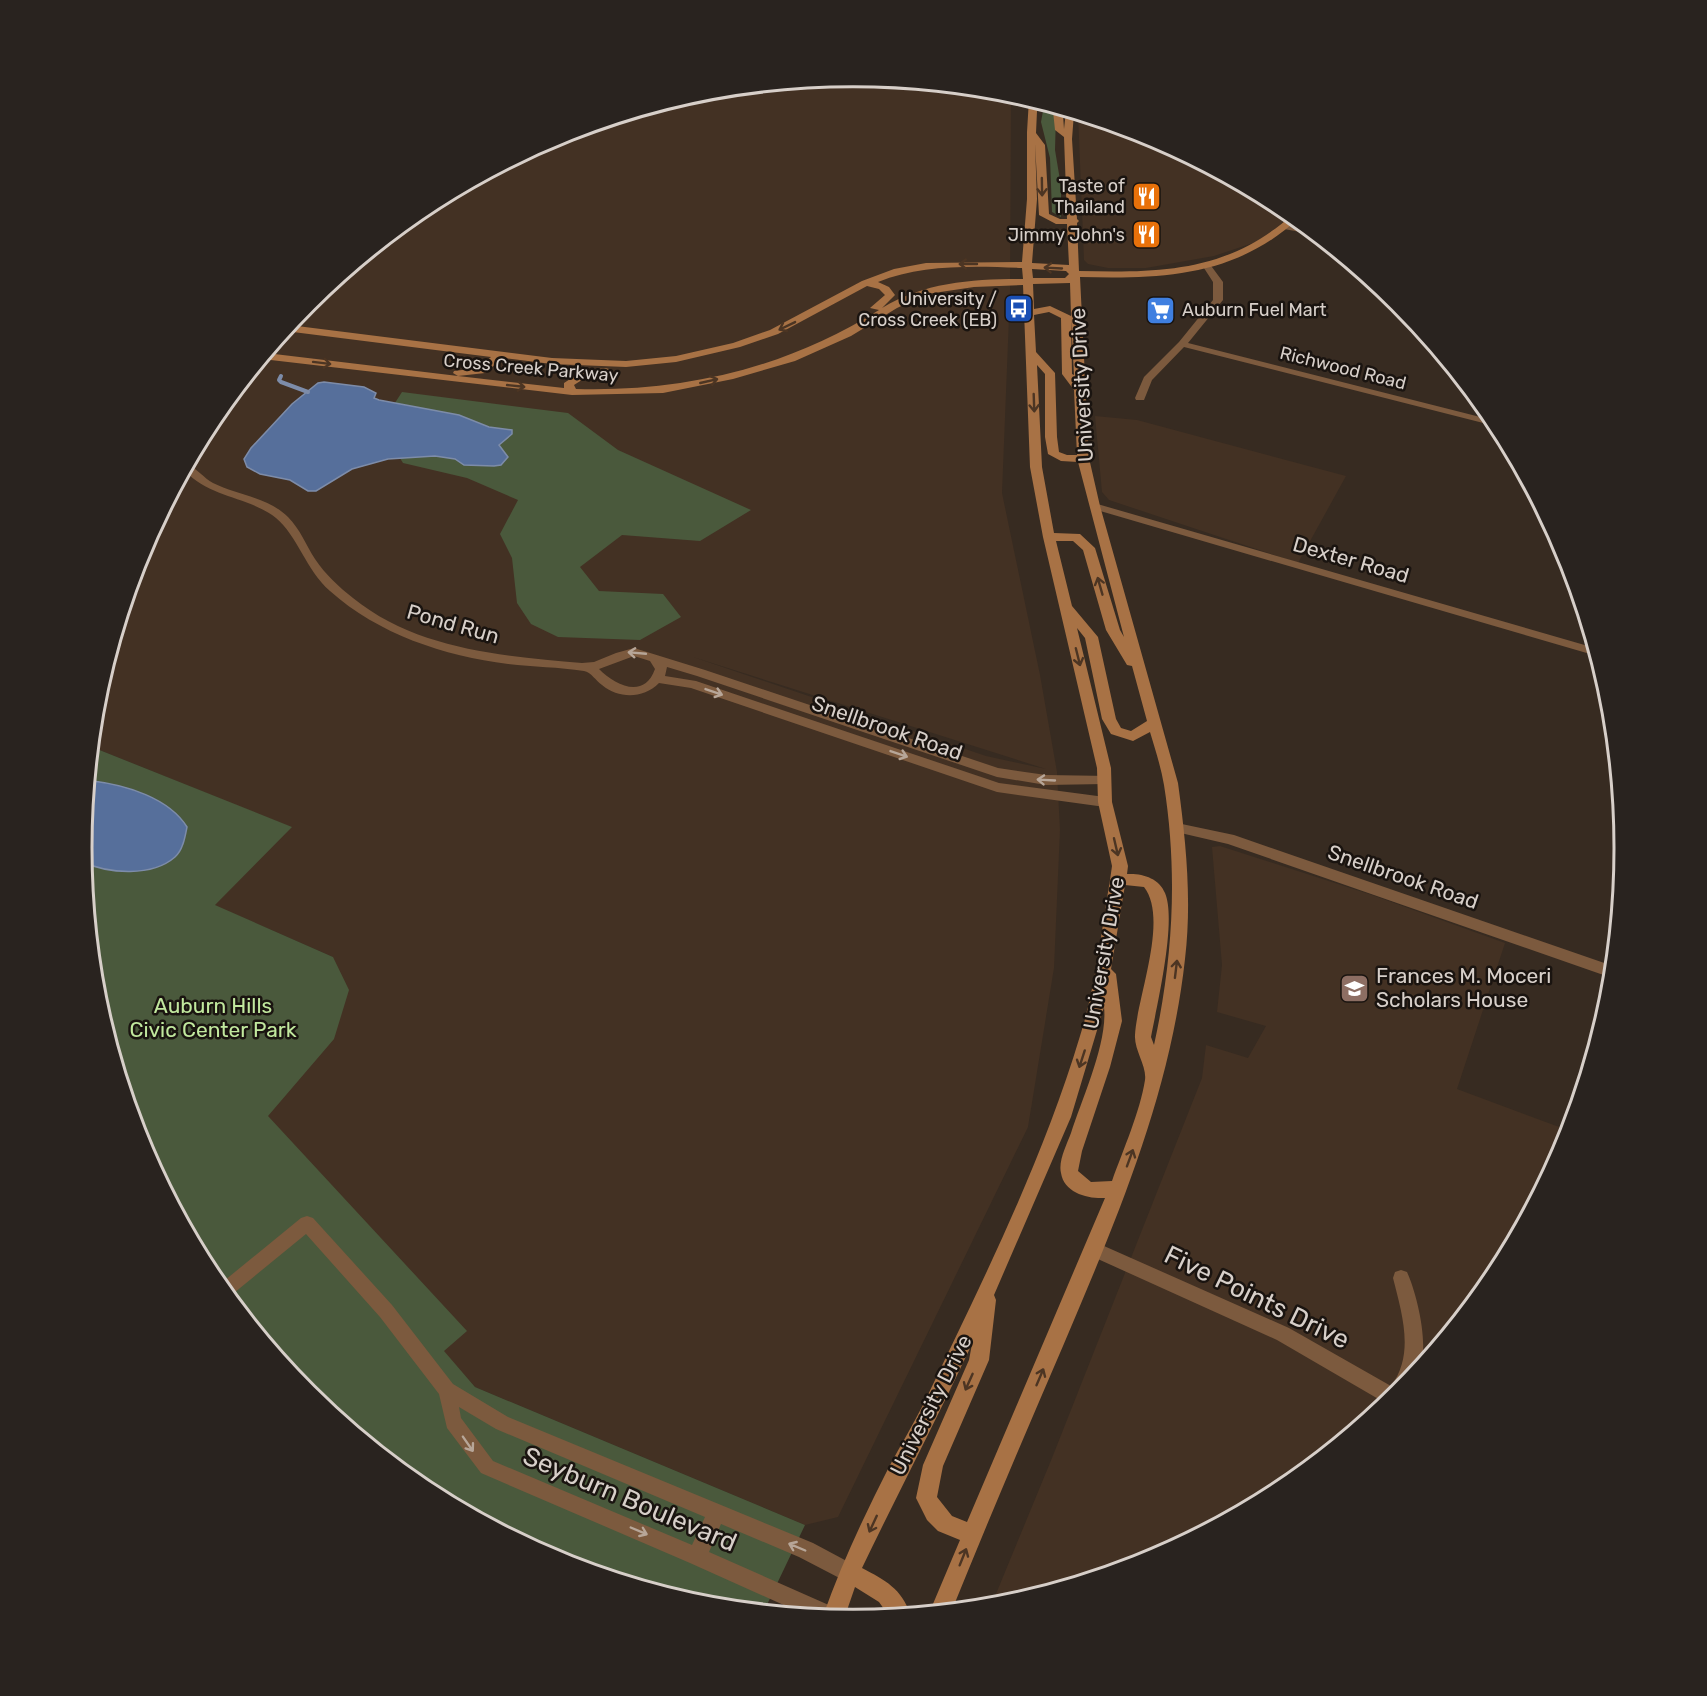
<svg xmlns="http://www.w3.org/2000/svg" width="1707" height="1696" font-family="Rubik,sans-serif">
<rect width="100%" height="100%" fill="#372b21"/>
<path fill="#433123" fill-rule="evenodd" d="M853,77l158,16 -1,199 -8,201 38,182 17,97 3,58 -6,138 -26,159 -190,390 -33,8 -330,-138 -32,-36 23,-20 -199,-215 66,-77v-82l-119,-52 77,-78 -199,-80 5,-50 44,-145 71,-133 96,-117 117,-96 134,-71 144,-44zM693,657l353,112 -60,-13z
M1078,114l71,21 133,72 10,7 -20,18 -16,10 -42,14 -68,12h-38l-20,-4 -4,-4z
M1095,416l42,4 209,56 -48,87 -189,-63 -7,-8z
M1220,846l152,49 133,48 -48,146 113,42 -4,13 -71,133 -96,117 -117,96 -134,71 -144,44 -13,1 61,-148 150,-380 4,-33 42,13 18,-32 -49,-14 5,-47 -10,-118z"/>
<path fill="#4a593c" d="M1043,111h10l3,3 -1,36 6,36v31l-9,-5 -2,-54 -9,-36z
M402,392l166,21 50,37 133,60 -51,31 -78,-6 -42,32 19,24 64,3 18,23 -41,23 -82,-3 -27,-13 -14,-21 -5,-45 -12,-24 18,-34 -51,-22 -64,-15 -23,-37z
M92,747l200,80 -77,78 118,52 16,33 -15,49 -66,77 199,215 -23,20 31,36 330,138 -41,86 -61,-6 -145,-44 -133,-72 -117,-96 -96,-117 -71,-133 -44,-145 -15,-150z"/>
<path fill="#566f9b" stroke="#7d8ca9" stroke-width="1.5" d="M324,382l40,5 12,6 -2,5 5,2 80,15 30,12 23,3v4l-13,11 9,12 -7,8 -7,1 -30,-1 -9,-6 -20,-3 -47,3 -36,10 -36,22h-8l-18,-11 -30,-6 -13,-7 -3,-8 7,-11 41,-44 26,-21z
M93,781c33,4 76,17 94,46 -2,10 -4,23 -12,30 -23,20 -66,17 -92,5l-1,-14 6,-66z"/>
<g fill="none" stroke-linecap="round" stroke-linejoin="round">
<path stroke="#7d8ca9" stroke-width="4" d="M281,376l-2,4 2,2 27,10"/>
<path fill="#7c5a3e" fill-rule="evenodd" d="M1287,224l23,5 7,6 -33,-6 -1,-2z
M1206,262l3,1 14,19v18l-35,43 308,78 3,6 -315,-80 -32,33 -8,20h-8l-1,-2 9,-21 35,-35 34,-42v-18l-11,-17z
M188,464c9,5 16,14 25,19 24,12 55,14 75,34 12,12 18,28 27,42 10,15 24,28 38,39 64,52 151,58 229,65l12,-1 22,-9 18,-5 71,22 293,98 48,7 64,1 1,3 -6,5 -59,1 -49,-8 -300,-101 -30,-9 -2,9 31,5 303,102 106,14 7,5 -7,5 -108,-15 -306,-104 -32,-5c-16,16 -40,16 -57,2 -6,-4 -11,-13 -18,-14 -25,-4 -51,-4 -76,-7 -64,-8 -130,-30 -178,-73 -24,-21 -33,-56 -54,-73 -28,-22 -66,-20 -91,-47zM634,656l16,5 5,8c-11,31 -40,16 -56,0z
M1094,503l501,145 2,8 -507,-148v-4z
M1177,823l57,12 379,131 -1,12 -384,-134 -56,-13 -2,-3z
M307,1216l6,2 79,87 61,79 55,33 305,126 43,23 3,7 -3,7 -7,3 -50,-26 -78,-33 -12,28 131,58 2,8 -36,-3 -116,-52 -209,-90 -34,-45 -8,-34 -59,-77 -74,-83 -77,63 -10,-12 82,-67zM459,1407l37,22 209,88 -13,28 -199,-84 -32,-43z
M1095,1242l194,86 102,58c24,-32 11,-72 2,-108l2,-6 6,-2 6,2c10,22 23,75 12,97 -6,13 -21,26 -32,35l-110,-64 -188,-85 -2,-5 2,-5z"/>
<path fill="#a87245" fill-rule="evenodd" d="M1029,99l8,2v5l7,-2 16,4 3,7 1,14 2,-18 8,2 -2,26 5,80 2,2 -2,2 2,48c82,2 149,1 213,-56l6,4c-64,58 -136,60 -218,58l9,181 11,48 78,277c8,59 14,117 7,176 -15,137 -69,262 -122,387 -38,88 -75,175 -111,264l-22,1 30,-71 -22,-9 -11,-11 -11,-22 7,-33 46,-105 3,-16c-35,75 -74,149 -110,224 23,12 40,21 48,46l-21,2 -10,-14 -24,-15 -11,32 -21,-3c18,-51 41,-100 66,-149 11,-21 24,-42 35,-64 57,-119 118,-240 156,-367 16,-50 21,-104 30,-156l2,-14 -14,-64 -1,-34 -54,-231 -13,-70 -7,-182 -49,2 -47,7 -30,14 -46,28 -56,25 -62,18 -70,14 -91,2 -310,-36 4,-6 192,23 -5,-3 1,-2 24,-3 13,-11 -206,-26 4,-6 263,33 74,3 50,-5 57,-13 37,-13 92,-49 32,-12 32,-6 96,-1 5,-63v-67zM1044,110l9,1 2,19 9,7 3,82h-7l-11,-5 -4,-69 -9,-12 1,-22zM1035,144l4,71 17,9h11l2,41 -37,-2 5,-64zM1022,268l1,11c-50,0 -98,3 -141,29l13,-13 -6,-8 -11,-5c44,-18 97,-16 144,-14zM1032,269l34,2 3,3 -4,4h-32zM1070,283l1,33 -21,-10 -16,3 -1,-25zM867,286l12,3 6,6 -15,13 9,2c-92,58 -196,82 -303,79l-2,-4 14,-9 21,-3v-4l-4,-1 -24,4 -17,11v5l-106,-12 27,-3 18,-15 49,6 74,3 50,-5 64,-15 38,-13zM1049,312l12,6 1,56 12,16 3,65h-10l-8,-3 -2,-15 -2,-64 -19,-21 -2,-37zM1071,319l3,56 -2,-1zM1037,365l8,9v63l3,17 13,7 17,1 46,175 -4,-7 -25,-82 -15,-14 -26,-1 -12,-66zM1056,541h17l10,9 23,80 21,35 5,1 15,55 -16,10 -10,-3 -5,-9 -18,-82 -26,-31zM1077,628l8,10 17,81 9,15 22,7 17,-9c5,17 11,35 14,53 14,88 9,174 -10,260l-3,-8c6,-32 26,-116 14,-144 -6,-15 -23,-20 -38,-19l1,-8 -16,-64 -1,-34zM1125,885l19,2c25,32 -7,110 -9,148 -1,15 12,31 10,45 -5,32 -22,70 -33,101l-21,1 -13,-11 4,-20 28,-84 12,-46 -6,-47 -5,-5zM1104,1007c4,35 -22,92 -33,126 -4,11 -13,28 -10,40 3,20 27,26 44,25l-138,324 -15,-6 -15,-19 6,-31 46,-106 7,-60 -2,-5 77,-178z"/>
</g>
<defs><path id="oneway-shaft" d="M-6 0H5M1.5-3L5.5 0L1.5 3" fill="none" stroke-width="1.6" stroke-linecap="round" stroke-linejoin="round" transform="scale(1.5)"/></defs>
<g stroke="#4c3523">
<use href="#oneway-shaft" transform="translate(1042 187) rotate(89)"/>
<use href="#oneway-shaft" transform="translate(968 264) rotate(-180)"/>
<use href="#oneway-shaft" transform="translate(1053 268) rotate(-177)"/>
<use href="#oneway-shaft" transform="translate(787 326) rotate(154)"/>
<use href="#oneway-shaft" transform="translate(322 363) rotate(7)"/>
<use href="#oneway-shaft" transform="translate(709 381) rotate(-13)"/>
<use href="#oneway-shaft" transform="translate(516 386) rotate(6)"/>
<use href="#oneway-shaft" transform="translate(1034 403) rotate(88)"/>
<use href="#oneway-shaft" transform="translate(1100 586) rotate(-106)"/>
<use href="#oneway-shaft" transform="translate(1078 657) rotate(76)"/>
<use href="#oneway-shaft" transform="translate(1116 847) rotate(77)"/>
<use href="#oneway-shaft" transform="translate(1176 969) rotate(-83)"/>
<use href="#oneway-shaft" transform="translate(1082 1059) rotate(108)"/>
<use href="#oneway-shaft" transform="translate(1130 1158) rotate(-70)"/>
<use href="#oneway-shaft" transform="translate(1040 1377) rotate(-67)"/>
<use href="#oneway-shaft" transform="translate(969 1382) rotate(114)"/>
<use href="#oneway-shaft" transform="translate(873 1524) rotate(115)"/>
<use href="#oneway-shaft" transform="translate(963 1557) rotate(-68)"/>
</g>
<g stroke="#b7a698">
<use href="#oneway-shaft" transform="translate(637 653) rotate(-175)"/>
<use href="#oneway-shaft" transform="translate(714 692) rotate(19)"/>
<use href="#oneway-shaft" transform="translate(899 754) rotate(19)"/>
<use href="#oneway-shaft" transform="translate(1046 780) rotate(-177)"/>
<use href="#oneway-shaft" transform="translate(468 1444) rotate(55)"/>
<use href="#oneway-shaft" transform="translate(639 1531) rotate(23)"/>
<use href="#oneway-shaft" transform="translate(797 1547) rotate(-157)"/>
</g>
<defs>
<symbol id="restaurant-square" viewBox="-11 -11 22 22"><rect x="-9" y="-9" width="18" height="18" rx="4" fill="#e8710a" stroke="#1a1410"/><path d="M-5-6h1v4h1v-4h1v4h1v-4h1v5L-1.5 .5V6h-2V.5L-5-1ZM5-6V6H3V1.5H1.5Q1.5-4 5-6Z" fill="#fff"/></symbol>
<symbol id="bus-square" viewBox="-11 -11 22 22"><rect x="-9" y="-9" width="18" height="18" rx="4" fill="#1a4fb4" stroke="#1a1410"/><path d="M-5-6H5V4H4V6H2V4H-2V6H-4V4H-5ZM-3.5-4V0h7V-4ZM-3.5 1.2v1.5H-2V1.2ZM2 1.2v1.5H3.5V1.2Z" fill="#fff"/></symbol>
<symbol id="supermarket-square" viewBox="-11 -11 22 22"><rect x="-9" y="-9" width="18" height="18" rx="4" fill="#3f7fe0" stroke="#1a1410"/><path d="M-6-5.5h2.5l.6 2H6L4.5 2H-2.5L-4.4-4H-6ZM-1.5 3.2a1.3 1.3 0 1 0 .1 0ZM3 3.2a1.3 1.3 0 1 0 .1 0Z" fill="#fff"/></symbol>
<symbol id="university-square" viewBox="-11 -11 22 22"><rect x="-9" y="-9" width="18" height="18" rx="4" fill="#8d6e63" stroke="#1a1410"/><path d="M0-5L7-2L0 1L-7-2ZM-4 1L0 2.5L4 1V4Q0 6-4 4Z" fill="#fff"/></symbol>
</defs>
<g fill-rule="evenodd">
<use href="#restaurant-square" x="1130" y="180" width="33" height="33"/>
<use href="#restaurant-square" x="1130" y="218" width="33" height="33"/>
<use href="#bus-square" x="1002" y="292" width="33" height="33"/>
<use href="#supermarket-square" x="1144" y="294" width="33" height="33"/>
<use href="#university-square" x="1338" y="972" width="33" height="33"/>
</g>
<g text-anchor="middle" stroke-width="5" stroke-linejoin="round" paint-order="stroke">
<g font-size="18" fill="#d7cfc9" stroke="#1a1410" text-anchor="end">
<text x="1125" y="192">Taste of<tspan x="1125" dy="21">Thailand</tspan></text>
<text x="1125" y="241">Jimmy John's</text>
<text x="997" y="305">University /<tspan x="997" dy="21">Cross Creek (EB)</tspan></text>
<text x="1182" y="316" text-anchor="start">Auburn Fuel Mart</text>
</g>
<g font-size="18" fill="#d7cfc9" stroke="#1a1410">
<text transform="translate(531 368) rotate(5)" y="6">Cross Creek Parkway</text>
<text transform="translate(1343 368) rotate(14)" y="6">Richwood Road</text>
</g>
<g font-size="21" fill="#d7cfc9" stroke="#1a1410">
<text transform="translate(1082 385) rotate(-93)" y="7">University Drive</text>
<text transform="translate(1351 560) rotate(16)" y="7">Dexter Road</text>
<text transform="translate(453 624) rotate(16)" y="7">Pond Run</text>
<text transform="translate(887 728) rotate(19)" y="7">Snellbrook Road</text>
<text transform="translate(1403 877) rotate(19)" y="7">Snellbrook Road</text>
<text transform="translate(1104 953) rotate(-80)" y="7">University Drive</text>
<text transform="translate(931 1405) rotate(-63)" y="7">University Drive</text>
</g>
<g font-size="21" fill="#d7cfc9" stroke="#1a1410" text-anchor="start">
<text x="1376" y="983">Frances M. Moceri<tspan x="1376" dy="24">Scholars House</tspan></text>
</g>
<g font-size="21" fill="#c1e89e" stroke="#1a1410">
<text x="213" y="1013">Auburn Hills<tspan x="213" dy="24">Civic Center Park</tspan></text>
</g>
<g font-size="26" fill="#d7cfc9" stroke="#1a1410">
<text transform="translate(1257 1297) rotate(26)" y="9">Five Points Drive</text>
<text transform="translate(630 1499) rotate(23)" y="9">Seyburn Boulevard</text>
</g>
</g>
<path d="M0 0H1707V1696H0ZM92 848a761 761 0 1 1 1522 0a761 761 0 1 1-1522 0Z" fill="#29231f" fill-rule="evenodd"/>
<path fill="none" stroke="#d7cfc9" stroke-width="3" d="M92 848a761 761 0 1 1 1522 0a761 761 0 1 1-1522 0Z"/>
</svg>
